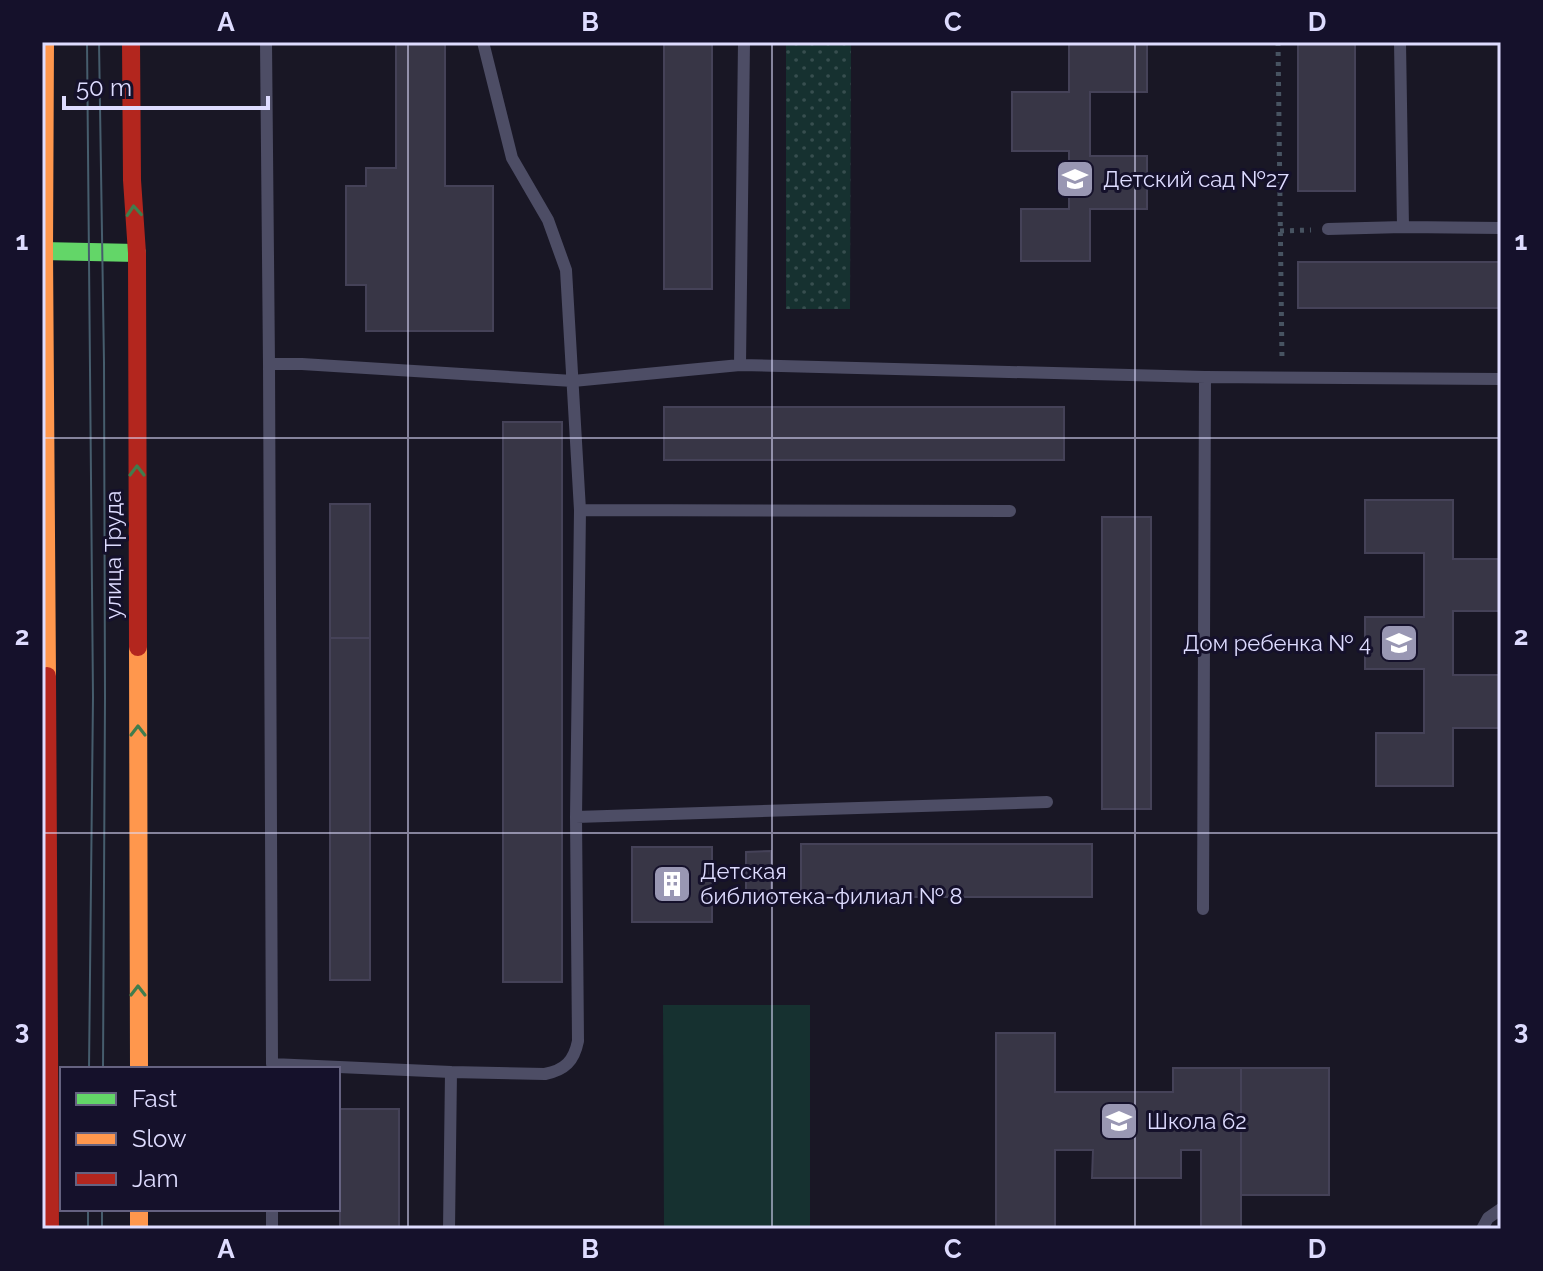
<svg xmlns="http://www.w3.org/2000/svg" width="1543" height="1271" font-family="Raleway,sans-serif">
<defs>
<pattern id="grass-dots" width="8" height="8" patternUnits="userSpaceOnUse" patternTransform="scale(2)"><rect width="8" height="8" fill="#163130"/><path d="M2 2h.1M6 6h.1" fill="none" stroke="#374e4f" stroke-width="1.8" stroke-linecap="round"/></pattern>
</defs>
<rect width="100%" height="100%" fill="#191725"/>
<path fill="url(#grass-dots)" d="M786,42h65l-1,267h-64z"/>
<path fill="#163130" d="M663,1005h147v224h-146z"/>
<path fill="#383646" stroke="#454258" stroke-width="2" d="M396,42h49v144h48v145h-127v-46h-20v-99h20v-18h30z
M664,42h48v247h-48z
M1069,42h78v50h-57v64h57v53h-57v52h-69v-52h48v-58h-57v-59h57z
M1298,42h57v149h-57z
M1298,262h203v46h-203z
M664,407h400v53h-400z
M503,422h59v560h-59z
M1365,500h88v59h48v52h-48v64h48v53h-48v58h-77v-53h48v-64h-59v-52h59v-64h-59z
M330,504h40v134h-40z
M1102,517h49v292h-49z
M330,638h40v342h-40z
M801,844h291v53h-291z
M632,847h80v75h-80z
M771,851v47h-25v-46z
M996,1033h59v59h118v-24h68v161h-40v-79h-20v28h-89l1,-28h-38v79h-59z
M1241,1068h88v127h-88z
M340,1109h59v120h-59z"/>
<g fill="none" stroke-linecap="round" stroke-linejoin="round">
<path stroke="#475361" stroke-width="5" stroke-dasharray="4 6" stroke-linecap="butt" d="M1278,42l4,319
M1280,231l31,-1"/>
<path stroke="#4d4d65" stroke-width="12" d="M266,42l3,322 3,700 179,8 -2,157
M1400,42l3,185 98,1
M1328,229l75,-2
M269,364h33l271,17 167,-16 465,12 296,2
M740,365l4,-323
M580,510l430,1
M576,817l471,-15
M1203,909l2,-532
M451,1072l94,2c20,-4 29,-13 33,-33l-2,-224 4,-307 -14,-240 -18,-50 -36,-62 -29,-116
M272,1209v20
M1482,1229l6,-11 13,-9"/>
<path stroke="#63d668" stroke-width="18" d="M42,251l95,2"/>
<path stroke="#ff974d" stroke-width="18" d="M45,42l-1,209 3,425
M138,647l1,422
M139,1209v20"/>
<path stroke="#b3261e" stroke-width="18" d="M131,42l1,138 5,73 1,394
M47,676l3,553"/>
<path stroke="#465d6d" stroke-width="2" d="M87,42l6,655 -4,372
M99,42l5,320 1,336 -2,371
M88,1229v-20
M102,1229v-20"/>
</g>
<defs><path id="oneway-chevron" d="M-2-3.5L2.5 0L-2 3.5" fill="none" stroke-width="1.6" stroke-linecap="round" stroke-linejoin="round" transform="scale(2)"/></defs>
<g stroke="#407d4d">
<use href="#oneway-chevron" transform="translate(134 211) rotate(-94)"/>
<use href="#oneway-chevron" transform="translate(137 471) rotate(-90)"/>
<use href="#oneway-chevron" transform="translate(138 731) rotate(-90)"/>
<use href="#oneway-chevron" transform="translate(138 991) rotate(-90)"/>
</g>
<path fill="none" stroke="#dedcff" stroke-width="2" stroke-opacity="0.55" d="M408,42v1187M772,42v1187M1135,42v1187M42,438h1459M42,833h1459"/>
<defs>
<symbol id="school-square" viewBox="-11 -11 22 22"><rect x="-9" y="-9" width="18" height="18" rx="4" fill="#9997b3" stroke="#15112b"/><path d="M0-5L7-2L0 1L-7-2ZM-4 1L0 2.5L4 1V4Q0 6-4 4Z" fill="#fff"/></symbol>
<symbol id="building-square" viewBox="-11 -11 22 22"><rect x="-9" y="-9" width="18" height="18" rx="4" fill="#9997b3" stroke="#15112b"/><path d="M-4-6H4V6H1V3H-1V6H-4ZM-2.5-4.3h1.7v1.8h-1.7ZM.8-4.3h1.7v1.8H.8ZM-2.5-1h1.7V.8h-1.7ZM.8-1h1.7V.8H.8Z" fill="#fff"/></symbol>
</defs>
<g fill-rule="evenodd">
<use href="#school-square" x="1053" y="157" width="44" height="44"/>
<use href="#school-square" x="1377" y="621" width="44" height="44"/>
<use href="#building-square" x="650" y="862" width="44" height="44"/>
<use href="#school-square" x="1097" y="1099" width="44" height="44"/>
</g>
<g text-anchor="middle" stroke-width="6" stroke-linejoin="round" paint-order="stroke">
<g font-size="22" fill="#dedcff" stroke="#15112b" text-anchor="start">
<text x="1103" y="187">Детский сад №27</text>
<text x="1371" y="651" text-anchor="end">Дом ребенка № 4</text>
<text x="700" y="879">Детская<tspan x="700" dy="25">библиотека-филиал № 8</tspan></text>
<text x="1147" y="1129">Школа 62</text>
</g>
<g font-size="22" fill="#dedcff" stroke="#15112b">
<text transform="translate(113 555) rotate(-90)" y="8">улица Труда</text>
</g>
</g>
<rect width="1543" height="1271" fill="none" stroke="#15112b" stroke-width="88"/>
<rect x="60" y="1067" width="280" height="144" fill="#15112b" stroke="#656280" stroke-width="2"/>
<rect x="76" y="1093" width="40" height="12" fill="#63d668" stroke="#656280" stroke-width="2"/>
<text x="132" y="1107" font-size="24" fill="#dedcff">Fast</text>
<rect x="76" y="1133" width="40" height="12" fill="#ff974d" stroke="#656280" stroke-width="2"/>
<text x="132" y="1147" font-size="24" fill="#dedcff">Slow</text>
<rect x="76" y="1173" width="40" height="12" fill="#b3261e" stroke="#656280" stroke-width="2"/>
<text x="132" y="1187" font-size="24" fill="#dedcff">Jam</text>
<path d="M64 96v12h204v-12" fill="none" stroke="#dedcff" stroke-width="4"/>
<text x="76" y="96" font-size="24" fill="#dedcff" stroke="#15112b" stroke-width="6" paint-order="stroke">50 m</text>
<rect x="44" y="44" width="1455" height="1183" fill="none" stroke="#dedcff" stroke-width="3"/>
<g font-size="26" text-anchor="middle" font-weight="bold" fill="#dedcff">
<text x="226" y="31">A</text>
<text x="590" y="31">B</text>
<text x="953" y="31">C</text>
<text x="1317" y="31">D</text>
<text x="22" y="250">1</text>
<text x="1521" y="250">1</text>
<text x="22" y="645">2</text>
<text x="1521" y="645">2</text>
<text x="22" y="1039">3</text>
<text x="1521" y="1039">3</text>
<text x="226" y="1258">A</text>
<text x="590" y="1258">B</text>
<text x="953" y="1258">C</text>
<text x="1317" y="1258">D</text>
</g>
</svg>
